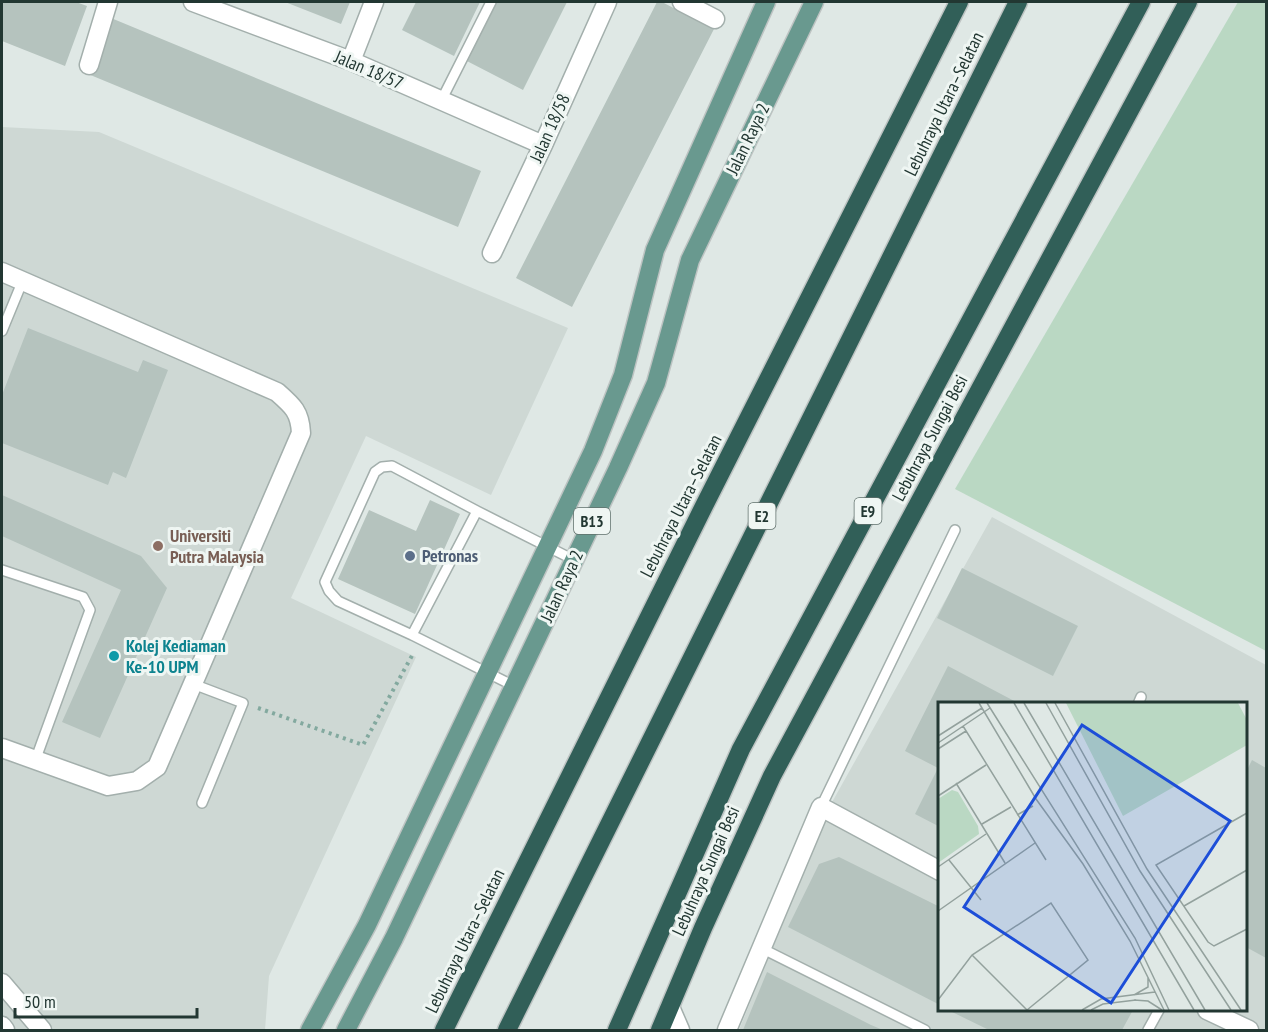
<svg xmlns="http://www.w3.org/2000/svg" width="1268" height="1032" font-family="'PT Sans Narrow',sans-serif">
<rect width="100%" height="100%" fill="#dfe8e5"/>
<path fill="#ced8d4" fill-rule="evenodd" d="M2,127l97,5 469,196 -77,167 -125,-59 -75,162 125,59 -147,319 -4,54h-263z
M992,517l274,148v365h-527l92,-226zM940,704h306v306h-306z"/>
<path fill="#bad8c3" d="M1238,2h28v649l-311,-162z"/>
<path fill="#b5c3be" d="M2,2h74l11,4 -22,60 -63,-25z
M285,2h65l-9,22z
M416,2h64l-26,54 -52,-26z
M492,2h75l-44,88 -60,-31z
M657,2h5l52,27 -142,278 -56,-29z
M111,18l370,153 -23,56 -370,-153z
M28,328l110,44 5,-12 25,10 -42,108 -13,-6 -5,13 -106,-42v-48z
M2,495l139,61 26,32 -67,150 -38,-16 59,-132 -119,-54z
M430,500l30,14 -45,100 -77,-35 31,-69 47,21z
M962,568l116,58 -25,50 -116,-58z
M948,666l72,38h-80v123l-25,-13 23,-46 -33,-17z
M1252,760l14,8v190l-20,-11v-175z
M839,857l101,50v98l-152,-78 31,-63z
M767,972l104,53 12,5h-140z
M948,1010h185l-11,20h-133z"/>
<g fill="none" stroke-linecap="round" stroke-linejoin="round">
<defs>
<path id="service" d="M441,101l50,-99
M2,331l21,-51
M2,570l81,27 7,13 -55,151
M412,635l-74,-34 -9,-10 -4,-9 50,-110 7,-5 10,-1 85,45
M193,684l50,19 -41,100
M514,686l-102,-51 65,-124 97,49
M1138,704l3,-7
M821,807l134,-277
M761,948l164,82
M1148,1030l11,-20"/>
<path id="minor" d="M193,2l158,59 192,84
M682,2l33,17
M351,61l23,-59
M89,65l19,-63
M492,253l51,-108 64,-143
M2,272l275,120c16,14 23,20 24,41l-144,334 -20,14 -29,5 -106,-38
M670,1007l10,23
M1207,1010l42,20
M727,1030l94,-223 119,64"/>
<path id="tertiary" d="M2,983l40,47
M2,1026l3,4"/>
<path id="primary" d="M310,1030l57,-105 226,-474 30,-76 32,-125 111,-248
M346,1030l48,-92 224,-470 38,-85 34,-123 124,-258"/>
<path id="motorway" d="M444,1030l260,-524 255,-504
M507,1030l511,-1028
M617,1030l124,-281 400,-747
M660,1030l43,-102 69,-152 416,-774"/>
</defs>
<use href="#service" stroke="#a3afac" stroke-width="12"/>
<use href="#minor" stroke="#a3afac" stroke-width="21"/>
<use href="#tertiary" stroke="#a3afac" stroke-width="21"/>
<use href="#primary" stroke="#bdc3c2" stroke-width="21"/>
<use href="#motorway" stroke="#bdc3c2" stroke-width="21"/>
<path stroke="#83a99f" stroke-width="4" stroke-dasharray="3 4.5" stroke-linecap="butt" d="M258,708l105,37 51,-93"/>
<use href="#service" stroke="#fff" stroke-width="9"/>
<use href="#minor" stroke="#fff" stroke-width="18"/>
<use href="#tertiary" stroke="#fff" stroke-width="18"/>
<use href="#primary" stroke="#69998f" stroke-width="18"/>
<use href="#motorway" stroke="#315f58" stroke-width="18"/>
</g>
<circle fill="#8d6e63" stroke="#eff6f3" stroke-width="2" cx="158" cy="546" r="6"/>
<circle fill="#5c6f8a" stroke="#eff6f3" stroke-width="2" cx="410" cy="556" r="6"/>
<circle fill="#0f9aa8" stroke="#eff6f3" stroke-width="2" cx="114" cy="656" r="6"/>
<g text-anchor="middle" stroke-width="6" stroke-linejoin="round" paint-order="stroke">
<g fill="#eff6f3" stroke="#60706c" stroke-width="1.5">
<rect x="854.5" y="498" width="27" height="26" rx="4.5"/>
<rect x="748.5" y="503" width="27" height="26" rx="4.5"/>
<rect x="574" y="508" width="36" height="26" rx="4.5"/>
</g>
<g font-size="16" font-weight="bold" fill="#223732">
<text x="868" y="517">E9</text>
<text x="762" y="522">E2</text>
<text x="592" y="527">B13</text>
</g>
<g font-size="18" fill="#223732" stroke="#eff6f3">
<text transform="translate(369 70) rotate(23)" y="6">Jalan 18/57</text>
<text transform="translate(944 104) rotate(-64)" y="6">Lebuhraya Utara–Selatan</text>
<text transform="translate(550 128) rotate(-66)" y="6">Jalan 18/58</text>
<text transform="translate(748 139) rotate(-64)" y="6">Jalan Raya 2</text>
<text transform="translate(930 438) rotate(-62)" y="6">Lebuhraya Sungai Besi</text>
<text transform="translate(681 506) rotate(-63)" y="6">Lebuhraya Utara–Selatan</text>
<text transform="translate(562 586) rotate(-65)" y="6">Jalan Raya 2</text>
<text transform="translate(706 871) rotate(-66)" y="6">Lebuhraya Sungai Besi</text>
<text transform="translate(465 941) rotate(-64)" y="6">Lebuhraya Utara–Selatan</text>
</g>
<g font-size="18" font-weight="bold" fill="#785e54" stroke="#eff6f3" text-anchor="start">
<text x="170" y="542">Universiti<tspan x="170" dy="21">Putra Malaysia</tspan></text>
</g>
<g font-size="18" font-weight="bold" fill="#4e5e75" stroke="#eff6f3" text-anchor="start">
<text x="422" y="562">Petronas</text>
</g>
<g font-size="18" font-weight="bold" fill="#0d838f" stroke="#eff6f3" text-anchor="start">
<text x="126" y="652">Kolej Kediaman<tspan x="126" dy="21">Ke-10 UPM</tspan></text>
</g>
</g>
<g transform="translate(938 702)">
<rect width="309" height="309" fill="#dfe8e5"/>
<path d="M128,1h172l9,17v25l-124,71zM14,88l6,2 20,34 1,8 -41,29v-64z" fill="#bad8c3"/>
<path fill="none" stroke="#93a19d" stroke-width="1.5" d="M41,1l57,96 47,65 47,77 34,69M49,1l148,235 34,72M76,1l180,307M86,1l181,307M108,1l94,168 91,139M117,1l92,166 94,141M25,24l83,134M0,34l44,-28M0,41l52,-35M0,47l28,-18M18,81l49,80M0,94l48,-31M309,111l-91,52 52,77 6,4 33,-17M79,113l16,-9M44,122l29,-17M11,158l32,40M0,165l48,-33M246,204l63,-36M0,209l97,-68M34,253l55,55M196,293l14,-8v-10M0,298l34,-45 79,-52 37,57 -61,50M196,298l14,1 14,9M144,308l19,-11 54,-7M153,308l12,-6 33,-4"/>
<path fill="#1d4ed8" fill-opacity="0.15" stroke="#1d4ed8" stroke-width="3" d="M144,23l148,96 -119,182 -147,-96z"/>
<rect width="309" height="309" fill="none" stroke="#223732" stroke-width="3"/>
</g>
<rect width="1268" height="1032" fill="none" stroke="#223732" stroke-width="6"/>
<path d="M15 1008v9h182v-9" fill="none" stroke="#223732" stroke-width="3"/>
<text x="24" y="1008" font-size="18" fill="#223732" stroke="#eff6f3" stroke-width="4.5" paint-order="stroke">50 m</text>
</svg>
